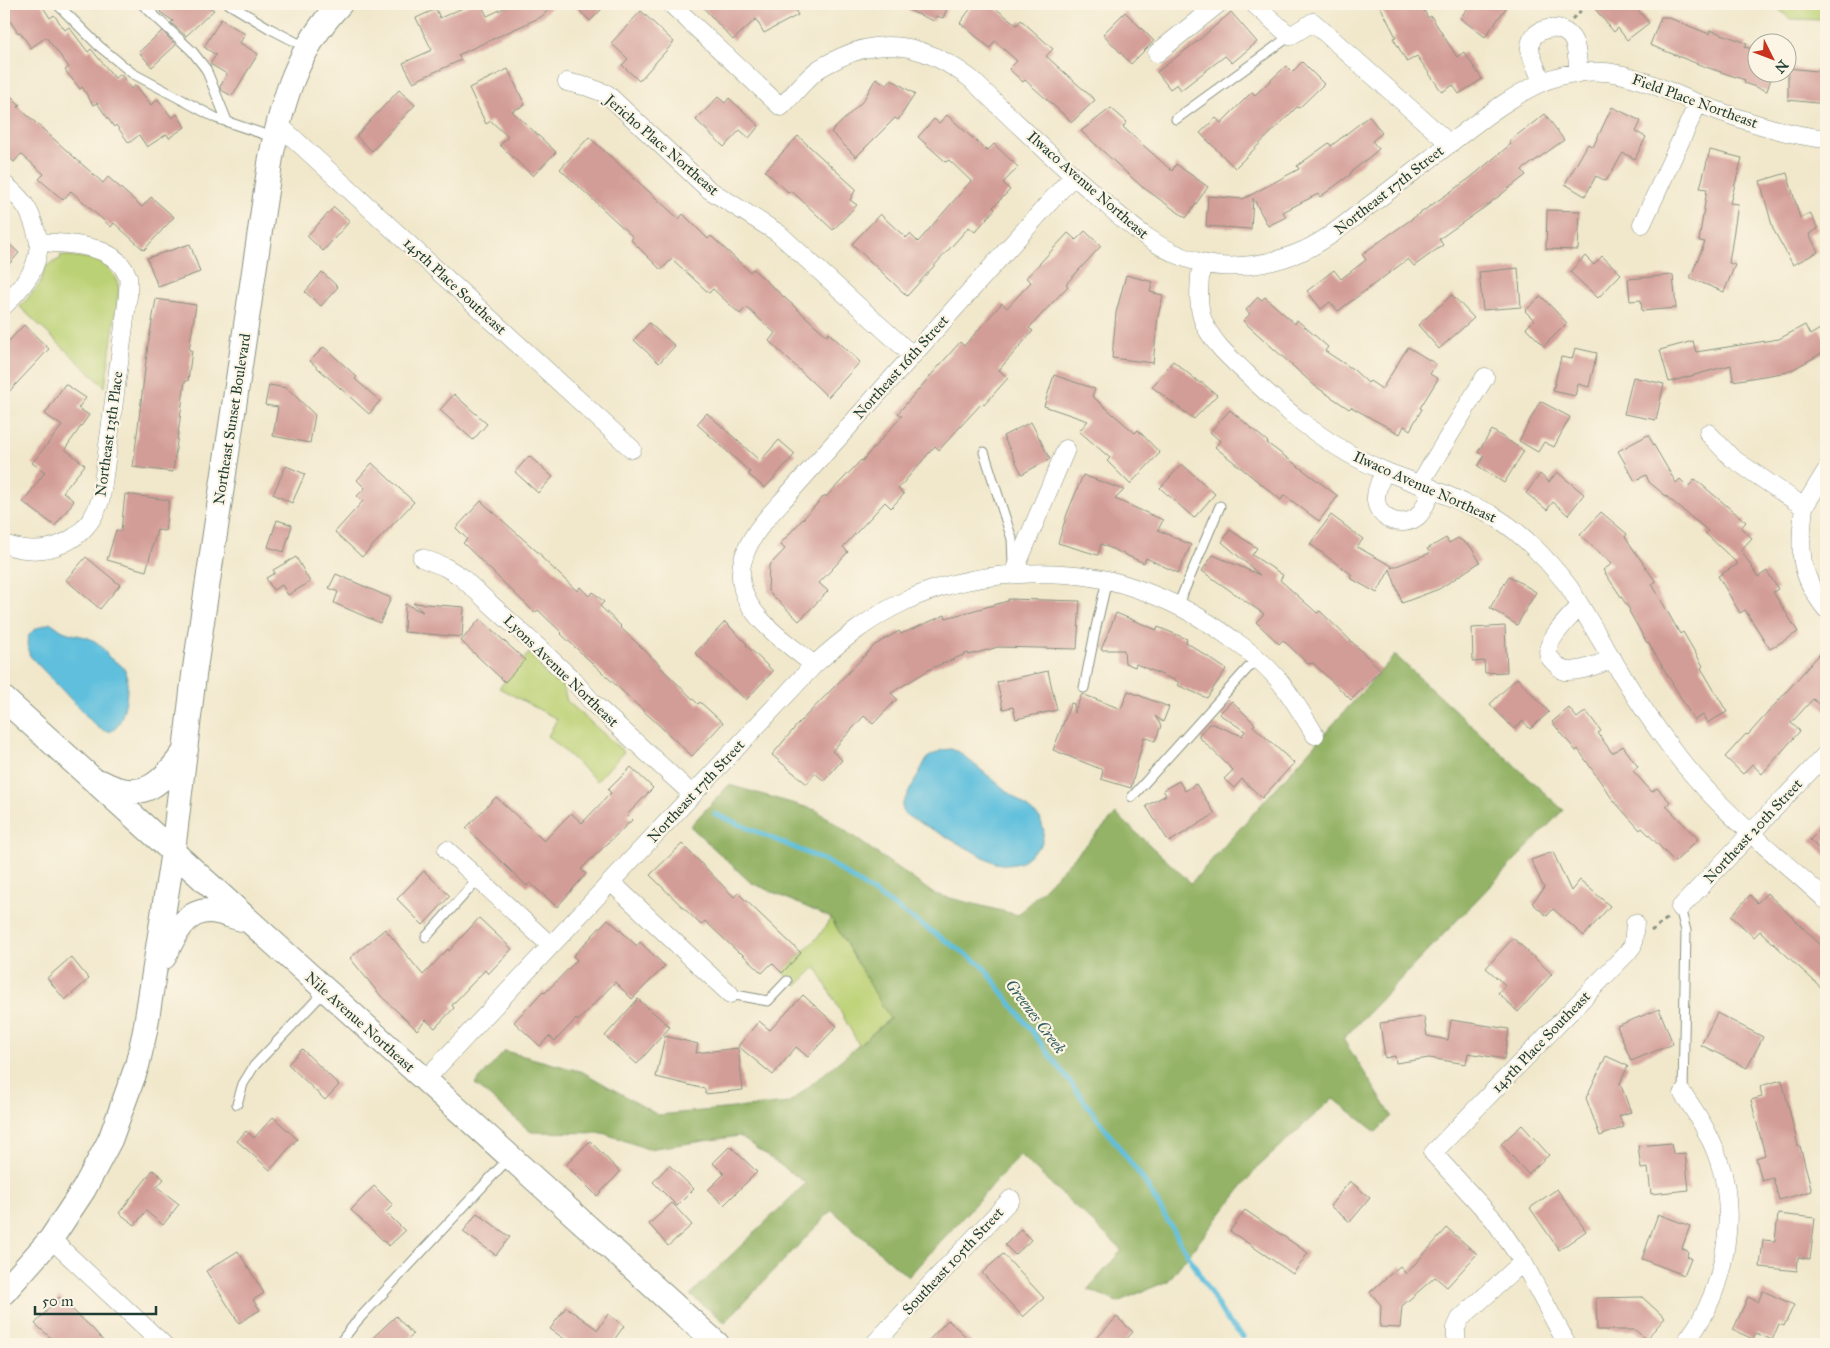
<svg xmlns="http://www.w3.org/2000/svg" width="1830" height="1348" font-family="'IM FELL Great Primer',serif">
<rect width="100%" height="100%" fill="#fcf5e5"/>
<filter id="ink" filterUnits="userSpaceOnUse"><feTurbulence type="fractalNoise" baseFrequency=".02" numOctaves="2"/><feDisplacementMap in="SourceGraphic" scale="10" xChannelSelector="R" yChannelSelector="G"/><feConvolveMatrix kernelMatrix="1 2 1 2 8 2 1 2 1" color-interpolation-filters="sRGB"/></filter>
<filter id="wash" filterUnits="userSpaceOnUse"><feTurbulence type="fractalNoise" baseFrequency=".0096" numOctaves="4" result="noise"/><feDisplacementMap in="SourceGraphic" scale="20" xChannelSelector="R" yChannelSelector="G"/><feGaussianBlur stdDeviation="1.12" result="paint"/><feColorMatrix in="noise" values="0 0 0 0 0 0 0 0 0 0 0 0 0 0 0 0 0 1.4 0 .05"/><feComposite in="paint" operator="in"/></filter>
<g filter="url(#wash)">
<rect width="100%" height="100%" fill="#f1e8cc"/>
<path fill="#bbd175" stroke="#6d8754" d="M1773,4h53v16l-36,-1z
M61,255c28,4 48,0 58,33l-14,99 -85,-80 20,-23 6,-18 14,-7z
M529,653l33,30 5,18 57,51 -27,29 -49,-45 9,-17 -58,-31z
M831,918l59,100 -31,27 -43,-78 -19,19 -15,-14 37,-36z"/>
<path fill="#94b366" stroke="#5a784d" d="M1395,655l168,155 -220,229 49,77 -16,16 -43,-34 -75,69 -90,114 -51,21 -29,-13 34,-39 -102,-95 -112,122 -76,-67 -107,112 -35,-27 116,-112 -67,-47 -91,13 -45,-16 -72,-1 -56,-48 30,-33 78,21 75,43 131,-12 101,-84 -59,-101 -81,-36 -60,-56 39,-41 87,25 118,84 84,21 98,-101 75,69z"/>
<path fill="#5fbfdd" stroke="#3f7e88" d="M51,623c4,2 8,6 12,8 11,5 24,4 33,11 7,4 9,12 15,17 5,3 12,6 14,12 6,11 -1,57 -14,60 -5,2 -10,-2 -14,-4l-67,-71c-8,-21 2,-28 21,-33z
M951,749l8,3 81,66 4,13 -3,14 -21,18 -12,2 -13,-2 -86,-46 -7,-6v-6l25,-47 15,-8z"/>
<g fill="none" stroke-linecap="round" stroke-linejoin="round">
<path stroke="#5fbfdd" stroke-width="5" d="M715,814l113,48 154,103 161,214 83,140 17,18"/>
</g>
<g id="blocks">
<path fill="#d39d97" d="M4,4h37l9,14 4,-3 11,15 4,-3 19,25 3,-3 24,29 6,-4 10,15 5,-4 15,20 7,-6 14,19 5,-4 8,13 -16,11 -2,-4 -20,13 -8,-12 -10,8 -13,-18 -2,2 -17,-24 -4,2 -11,-18 -2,2 -15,-19 4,-3 -23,-30 -15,11 -11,-16 -2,1 -14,-21z
M165,4h39l10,6 -28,26 -15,-13 2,-2 -13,-9z
M472,4h9l6,12 26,-12h42l-14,13 -83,38 3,5 -48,22 -10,-19 29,-13 -16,-32 20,-9 4,9z
M573,4h34l-17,17z
M700,4h40l3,3 6,-3h43l6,11 -34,18 -8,-14 -23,21z
M894,4h55l-6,14 -7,-2 -2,5z
M974,4h16l27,21 4,-5 32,29 -7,7 49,44 -23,22 -47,-42 -2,2 -14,-13 8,-8 -22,-20 -5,7 -30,-25z
M1379,4h42l7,14 3,-2 26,41 7,-5 18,27 -23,15 -6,-9 -11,7 -25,-36 -10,6 -14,-24 3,-1z
M1471,4h38l-24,33 -25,-19z
M1591,4h42l16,19 -22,17 -9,-12 -4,4z
M641,11l33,31 -35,39 -17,-16 6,-6 -17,-16z
M1125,12l29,29 -23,23 -28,-30z
M1231,12l26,30 -25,21 -7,-7 -44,34 -4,-6 -7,5 -13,-17 43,-33z
M1661,17h6l42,17 1,-4 37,13 -2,4 13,4v21h15l-6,19 -23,-8 1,-3 -42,-14 -53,-21z
M221,19l24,15 -5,9 18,11 -26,42 -11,-6 -1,-3 7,-13 -17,-10 6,-9 -12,-8z
M162,31l14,14 -24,22 -13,-15z
M1302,62l22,22 -25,24 -2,-1 -62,61 -35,-35 16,-15 5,5 31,-31 3,3 31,-29 6,6z
M1788,68l38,4v32l-38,-4z
M508,69l17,36 -13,6 44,41 -23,24 -33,-31 8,-8 -17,-16 -5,3 -17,-36z
M876,78l11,7 4,-6 24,15 -17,26 -3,-2 -39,39 -25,-25 32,-31z
M4,89l16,16 -2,2 85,76 5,-6 34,30 9,-10 23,20 -30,33 -30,-27 -3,4 -40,-36 -8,9 -24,-21 5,-5 -23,-20 -7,8 -10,-9z
M399,90l16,15 -43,46 -16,-15z
M718,97l7,6 4,-5 30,28 -10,12 -9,-8 -16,17 -28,-27z
M1612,107l29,14 -5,11 10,5 -11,22 -12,-6 -17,28 -10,-5 -11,20 -20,-12 23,-40 5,3z
M1111,108l16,14 -4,5 49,44 4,-7 32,23 -22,31 -45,-32 -60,-55z
M1545,114l19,26 -42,30 4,5 -41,32 -46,32 4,6 -29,21 -6,-7 -70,52 -8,-9 -9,7 -14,-18 27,-21 7,9 25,-19 -4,-6 108,-76 41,-34 -2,-3z
M947,115l40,36 7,-7 24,23 -15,16 7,7 -17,17 2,2 -20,23 -6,-5 -62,69 -55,-52 28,-30 26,24 4,-4 8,8 53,-61 -22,-21 -3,2 -28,-25 16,-18 5,4z
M1369,116l13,17 -10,8 7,8 -29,24 1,1 -31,23 -2,-3 -35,18 3,5 -18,9 -15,-28 -2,31 -45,-3 2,-30 35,3 56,-30 -2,-3 32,-23 2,3z
M798,136l58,53 -6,11 7,5 -24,25 -37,-35 -6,-4 -1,2 -24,-22z
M589,137l90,82 4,-5 25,25 3,-3 39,36 3,-3 74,67 2,-3 31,29 -32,35 -59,-56 6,-8 -29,-26 -6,7 -27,-25 -4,4 -37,-34 -11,11 -30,-30 2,-3 -73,-68z
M1710,150l32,8 -12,45 8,1 -9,59 6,2 -11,27 -34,-14 15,-36 -6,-1 8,-52 -7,-1z
M1787,173l13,45 10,-5 8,16 -9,5 9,18 -25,13 -20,-36 -13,-48z
M334,207l16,14 -27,30 -16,-15z
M1547,210l33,1 -2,39 -32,-1z
M1085,231l16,15 -35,38 2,2 -39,42 4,3 -34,39 9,8 -24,27 -2,-2 -43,47 -4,-4 -37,43 6,5 -13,14 -6,-6 -42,45 5,5 -29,31 9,8 -29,30 -31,-30 1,-25 16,-17 -5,-5 45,-49 1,2 35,-37 1,1 40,-45 -4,-3 62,-71 4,4 38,-43 5,5 24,-26 -5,-4 42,-45 8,7z
M4,239l15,14 -15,17z
M190,244l10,28 -42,15 -11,-29z
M1585,256l9,9 8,-9 19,18 -23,24 -28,-26z
M1518,268l3,39 -38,3 -4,-38z
M322,272l16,15 -17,19 -16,-14z
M1126,275l27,7 -3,10 13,3 -5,21 -5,47 -41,-5 4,-45z
M1673,275l3,33 -34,3 -1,-11 -11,1 -2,-22z
M1452,295l22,23 -35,31 -21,-24z
M1541,296l26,27 -23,23 -18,-18 8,-8 -9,-9z
M1258,297l4,3 3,-3 30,27 2,-4 31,27 -3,4 29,19 14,13 2,-2 12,8 26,-42 28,17 -6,10 8,5 -18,29 2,1 -12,21 -6,-4 -4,8 -49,-27 -2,2 -34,-23 -72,-65 7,-7 -4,-4z
M156,299l40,6 -7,45h3l-4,31h-3l-12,91 -40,-5 15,-122z
M649,323l26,23 -16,17 -25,-23z
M24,325l25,24 -45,48v-51z
M1805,325l5,10 10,-6 6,11v11l-38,21 -55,9 -2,-16 -62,17 -9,-32 33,-9 3,11 83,-13z
M324,347l33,30 -2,2 25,22 -11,13 -59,-53z
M1575,348l22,5 -8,34 -11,-3 -3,12 -22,-5 8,-34 11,2z
M1173,361l27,22 1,-1 16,13 -23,24 -42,-32z
M1054,375l41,14 -3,7 43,37 3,-3 22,23 -30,31 -23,-23 3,-3 -31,-27 9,-10 -44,-15z
M1633,377l31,7 -8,36 -32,-6z
M65,384l21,14 -8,10 11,7 -24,34 20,16 -22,27 11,9 -19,25 -32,-24 22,-30 -13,-9 30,-37 -17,-12z
M269,385l18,3 28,27 -5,28 -37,-7 5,-29 -13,-2z
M454,394l33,30 -14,16 -33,-30z
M1540,401l30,16 -16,30 -10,-5 -6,10 -19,-11z
M1230,410l38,32 -1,1 71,53 -19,25 -35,-26 -3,5 -66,-53 5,-6 -10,-9z
M707,413l53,48 19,-21 16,14 -30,34 -17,-14 2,-2 -53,-48z
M1031,422l19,37 -28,15 -19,-38z
M1492,430l32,21 -20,32 -26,-17 6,-10 -6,-4z
M1648,435l28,48 4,-4 8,8 7,-8 51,43 -5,6 11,10 -11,12 17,27 9,-6 11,18 -5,3 25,40 -28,17 -25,-39 -5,3 -22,-37 20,-12 -33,-31 3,-2 -59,-49 -3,-7 -11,6 -17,-30z
M529,456l24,21 -15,16 -23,-21z
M372,463l42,39 -52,55 -27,-25 28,-31 -6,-5 8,-8 -8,-8z
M1182,464l33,30 -21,24 -34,-30z
M286,466l19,8 -13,29 -19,-9z
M1557,472l27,22 -16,21 -15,-13 -6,8 -21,-17 14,-19 9,8z
M1083,475l41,15 -9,9 48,21 -5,10 33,15 -13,28 -32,-15 -2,5 -43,-19 -3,11 -40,-12 9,-29z
M125,494l44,6 -4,31 -8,-1 -11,41 -39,-11 9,-30 5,1z
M481,501l61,55 -1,1 36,34 3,-4 9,9 4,-4 11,10 -4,4 21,20 -1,1 40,38 -1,1 39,38 2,-2 23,21 -31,33 -131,-122 1,-1 -24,-23 -3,3 -72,-70 4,-4 -11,-11z
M1601,512l26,22 -2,3 31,45 -4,2 28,50 3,-2 20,34 -2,2 26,44 -20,11 -4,-8 -9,5 -46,-78 -1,1 -18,-32 1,-1 -27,-40 9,-6 -32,-29z
M1331,515l32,24 -6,8 35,19 -1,2 39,-15 -3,-4 19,-11 3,5 9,-5 13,9 9,15 -41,27 -37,14 -12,-34 -13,24 -27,-15 2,-3 -42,-31z
M277,520l15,5 -8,27 -16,-5z
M1230,530l27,18 -5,7 31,20 -3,5 37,33 3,-2 61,59 -30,30 -38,-37 -5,1 -25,-24 -4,4 -23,-22 8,-8 -62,-43 11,-16 47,20 -38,-33z
M86,557l34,28 -20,24 -34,-29z
M296,557l14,25 -22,13 -6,-10 -9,5 -7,-12 9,-5 -2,-3z
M336,574l55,24 -11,25 -46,-20 4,-11 -9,-4z
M1509,576l27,16 -19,33 -27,-17z
M1008,599l72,2 -3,48 -79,-2 -29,8 -1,-2 -36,15 -41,25 6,6 -24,25 -9,-8 -32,35 10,9 -18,21 -9,-8 -8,11 -35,-29 26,-31 77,-79 24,-14 2,3 44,-19 1,3 62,-17z
M413,603l51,4 -2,30 -58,-5 1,-28 18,8z
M1116,613l41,17 1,-3 29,12 -1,3 40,27 -19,29 -30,-13 2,-3 -43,-18 -1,3 -10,-4 -1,-13h-23z
M480,619l45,41 -20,22 -44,-41z
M725,622l22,22 -1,1 27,26 -27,29 -51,-47z
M1505,626l2,46 -22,1 -1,-12 -11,1 -1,-34z
M1826,647v64l-13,-12 -22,24 9,8 -38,43 -10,-10 -9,10 -18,-17 21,-23 2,1z
M1048,671l9,39 -41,9 -3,-12 -10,2 -6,-27z
M1517,678l32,34 -19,17 -7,-8 -9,8 -24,-25z
M1128,691l41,16 -6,15 -8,-6 6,10 -6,15 -11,-4 -13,51 -30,-9 2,-9 -50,-20 18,-47 3,1v9l8,-19 39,15z
M1232,701l23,23 -2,2 41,37 -32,35 -20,-19 -8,9 -10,-9 9,-9 -35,-34 11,-12h4l29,12 3,-5 -26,-17z
M1569,708l8,10 9,-7 15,20 -3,2 14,20 11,-7 15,21 -5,4 19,21 5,-4 13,14 -4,4 32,33 -23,23 -33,-34 -2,2 -27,-30 -35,-51 -2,2 -24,-29z
M631,767l22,21 -26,27 5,5 -51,49 5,5 -29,33 -27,-24 -3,3 -61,-58 30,-31 48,44 27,-28 11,10 29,-30 -3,-3z
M1179,781l6,10 11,-7 19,30 -46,28 -23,-36 20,-11 -3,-5z
M1826,824v32l-16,-16z
M682,844l52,53 4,-4 63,60 -19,20 -10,-10 -10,10 -22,-21 -1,1 -34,-32 -4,4 -51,-50z
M1553,852l18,39 9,-11 30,26 -26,30 -31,-27 -6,7 -15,-13 12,-15 -13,-28z
M424,871l26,25 -27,29 -26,-26z
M1767,893l59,57v42l-66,-61 -6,6 -23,-21 19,-21 7,8z
M479,918l33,31 -24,25 -3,-4 -33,35 2,3 -19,20 -9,-8 -9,10 -37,-35 -30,-37 35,-29 38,46 25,-26 1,2z
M608,919l29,27 3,-4 25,24 -33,33 -17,-17 -37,39 -2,-2 -21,22 -6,-5 -9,10 -26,-24 29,-31 2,2 32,-33 -4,-4z
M1513,938l39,36 -34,38 -20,-19 7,-8 -19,-17z
M71,957l18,22 -24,21 -18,-22z
M803,995l34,31 -29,31 -12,-10 -23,28 -35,-29 21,-25 11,9z
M638,999l32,28 -33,37 -32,-28z
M1659,1009l14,35 -42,17 -14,-35z
M1717,1013l46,24 -16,31 -46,-23z
M1424,1017l3,19 21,4 3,-20 58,9 -5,30 -36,-6 -2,11 -37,-6 -33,5 -1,-7 -10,2 -5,-35z
M665,1036l33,8 -2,9 42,-5 5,42 -38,4v-5l-49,-12z
M302,1049l37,36 -14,15 -37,-36z
M1606,1056l22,10 -8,17 11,29 -12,4 5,11 -24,9 -14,-38z
M1782,1080l16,66h2l12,45 -33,9 -6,-22 -11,3 -6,-23 9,-3 -14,-55 11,-3 -2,-11z
M273,1117l24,22 -27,31 -33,-29 9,-10 8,7z
M1522,1125l27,30 -21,19 -27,-30z
M590,1141l30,31 -23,24 -31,-31z
M1671,1143l2,11 12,-1 4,37 -38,4 -3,-26 -7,1 -3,-23z
M730,1146l27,26 -33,33 -16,-15 16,-16 -11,-11z
M669,1165l25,24 -17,17 -24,-24z
M153,1170l11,9 -7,8 22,17 -16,21 -17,-14 -11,14 -16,-12z
M1350,1181l20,17 -20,24 -20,-16z
M374,1186l19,19 -7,7 19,19 -16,15 -38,-36z
M1557,1189l29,42 -27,19 -29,-42z
M672,1203l20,22 -24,21 -19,-22z
M1245,1210l63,43 -15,21 -63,-43z
M477,1213l33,24 -14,18 -33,-23z
M1658,1214l32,12 -8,22 6,3 -1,5 4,2 -7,17 -42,-16z
M1778,1214l37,4 -5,41 -12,-2 -1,14 -37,-4 3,-27 12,1z
M1447,1228l30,26 -30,33 -12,-10 -33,29 -2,22 -20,-1 1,-22 -11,-13 30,-26 6,8z
M1021,1229l10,11 -16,15 -10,-10z
M238,1251l26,42 -11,7 7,10 -21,13 -33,-52z
M1003,1254l41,44 -21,19 -41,-44z
M1763,1291l31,14 -10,21 -5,-2 -7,16 -16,-7 -3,6 -20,-9 15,-33 10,5z
M59,1297l34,32 13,15h-48l-23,-20z
M1642,1297l23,21 -19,21 -11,-9h-38l-1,-32z
M566,1307l32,23 10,-16 16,12 -13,18h-39l-22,-15z
M396,1316l17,19 -10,9h-37z
M1117,1317l16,15 -11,12h-31z
M948,1320l26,24h-49z"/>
</g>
</g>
<g filter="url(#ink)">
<use href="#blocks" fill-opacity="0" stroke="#889280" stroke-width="1"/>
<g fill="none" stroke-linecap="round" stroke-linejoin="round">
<defs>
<path id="lane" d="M57,4l42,42 33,27 84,45 59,20
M142,4l50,47 14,18 21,52
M229,4l40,24 38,20
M1176,119l114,-83
M984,452l28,87 1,24
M1178,605l42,-99
M1084,688l12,-61 11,-47
M1132,797l125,-139
M1680,908l6,23 -3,163
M426,937l52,-58
M730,994l38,7 19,-20
M237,1104l6,-20 11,-18 71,-75
M339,1344l18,-23 153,-164"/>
<path id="street" d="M671,4l110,103c12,-12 22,-25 35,-36 6,-5 16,-9 23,-13 49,-24 91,-10 132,21 39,38 78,76 120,112 33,29 64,59 107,71 34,10 75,2 107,-12 21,-10 39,-25 57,-39 23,-17 45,-34 68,-52 34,-26 91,-75 134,-84 52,-12 86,9 133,28 42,16 85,31 129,36
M1254,4l36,32 23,-14 137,122
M1157,53l61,-49
M567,82l21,5 19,7 101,95 70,44 134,122
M1542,82c-3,-9 -11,-24 -12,-33 -1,-21 28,-27 40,-13 8,8 7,26 9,37
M278,124l354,325
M4,184c23,18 28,30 35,58 30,2 77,1 89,35 1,5 0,13 0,19l-27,202c-14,45 -55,61 -97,46
M1642,224l56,-121
M1201,263c-1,20 -5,41 3,60 9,20 25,34 41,49 42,41 87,78 142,100 26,10 52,19 77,31 10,4 20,7 28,12 31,18 55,44 77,72 36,59 70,122 114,176 41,51 95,93 143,137
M4,306c19,-21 34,-34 35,-64
M1708,433l24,25 72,49c-5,42 -6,67 22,102
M1384,471c-3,9 -9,19 -8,29 2,20 27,29 42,16 7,-7 10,-18 14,-28
M1420,483l65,-106
M1804,507l22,-36
M422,558l23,9 15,9 80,73 32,30 21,24 100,92
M1013,574l53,-125
M1580,606c-9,10 -37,36 -31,50 3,6 10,11 15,15 17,1 32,-6 49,-12
M814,665c-43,-35 -100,-68 -59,-131 10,-16 25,-30 37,-44l281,-314
M447,850l104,96
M611,882l119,112
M1680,908l146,-154
M425,1080l389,-415c27,-24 55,-47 89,-63 64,-31 161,-38 229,-15 36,12 69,29 100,52 16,11 32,24 45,39 15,18 26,37 38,57
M1683,1094c15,21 28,42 36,67 20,58 4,136 -35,183
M51,1239l112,105
M1456,1341v-13l4,-9 63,-57
M874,1344l137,-145
M1567,1344l-44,-82 -29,-42 -61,-67 194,-200 6,-8 2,-22"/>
<path id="secondary" d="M4,699l713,645
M101,782c42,23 61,1 85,-32
M164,957c10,-21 20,-47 47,-46 12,1 24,7 35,9
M4,1292l47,-53 33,-50 26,-49 27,-74 8,-35 28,-180 21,-176 77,-518c12,-59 27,-109 69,-153"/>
</defs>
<use href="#lane" stroke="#889280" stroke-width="11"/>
<use href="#street" stroke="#889280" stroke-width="19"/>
<use href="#secondary" stroke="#889280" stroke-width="26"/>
<path stroke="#889280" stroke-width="3" stroke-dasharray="4 4" stroke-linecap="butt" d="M1572,19l16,-15
M1651,931l17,-13"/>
<use href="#lane" stroke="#fff" stroke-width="9"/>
<use href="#street" stroke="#fff" stroke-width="18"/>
<use href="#secondary" stroke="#fff" stroke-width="24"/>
</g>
</g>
<g text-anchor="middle" stroke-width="4.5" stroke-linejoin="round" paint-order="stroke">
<g font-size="15" fill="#1f3d34" stroke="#fcf5e5">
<text transform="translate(1695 101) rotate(20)" y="5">Field Place Northeast</text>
<text transform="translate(662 145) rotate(41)" y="5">Jericho Place Northeast</text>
<text transform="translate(1088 185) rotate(41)" y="5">Ilwaco Avenue Northeast</text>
<text transform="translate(1389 190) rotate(-38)" y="5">Northeast 17th Street</text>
<text transform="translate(455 286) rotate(43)" y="5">145th Place Southeast</text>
<text transform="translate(901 367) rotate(-48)" y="5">Northeast 16th Street</text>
<text transform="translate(232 419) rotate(-81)" y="5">Northeast Sunset Boulevard</text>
<text transform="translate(109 434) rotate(-82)" y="5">Northeast 13th Place</text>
<text transform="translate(1425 487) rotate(24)" y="5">Ilwaco Avenue Northeast</text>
<text transform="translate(561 671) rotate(44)" y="5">Lyons Avenue Northeast</text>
<text transform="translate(696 791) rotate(-47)" y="5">Northeast 17th Street</text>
<text transform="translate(1753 831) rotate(-47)" y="5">Northeast 20th Street</text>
<text transform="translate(360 1022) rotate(42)" y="5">Nile Avenue Northeast</text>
<text transform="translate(1541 1042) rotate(-46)" y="5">145th Place Southeast</text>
<text transform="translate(953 1261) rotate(-47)" y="5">Southeast 105th Street</text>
</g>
<g font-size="16" font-style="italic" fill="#2f5e5e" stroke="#fcf5e5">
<text transform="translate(1036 1016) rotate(53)" y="6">Greenes Creek</text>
</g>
</g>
<rect width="1830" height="1348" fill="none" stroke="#fcf5e5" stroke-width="20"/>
<g transform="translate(1772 58) rotate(132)"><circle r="24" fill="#fcf5e5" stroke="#a4ab9e"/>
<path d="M0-4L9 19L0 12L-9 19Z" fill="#c8321e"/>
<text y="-8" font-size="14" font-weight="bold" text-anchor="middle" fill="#1f3d34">N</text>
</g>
<path d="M35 1306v8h121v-8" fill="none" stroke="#1f3d34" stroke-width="2.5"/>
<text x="42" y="1306" font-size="15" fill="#1f3d34" stroke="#fcf5e5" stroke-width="4" paint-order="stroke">50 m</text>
</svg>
